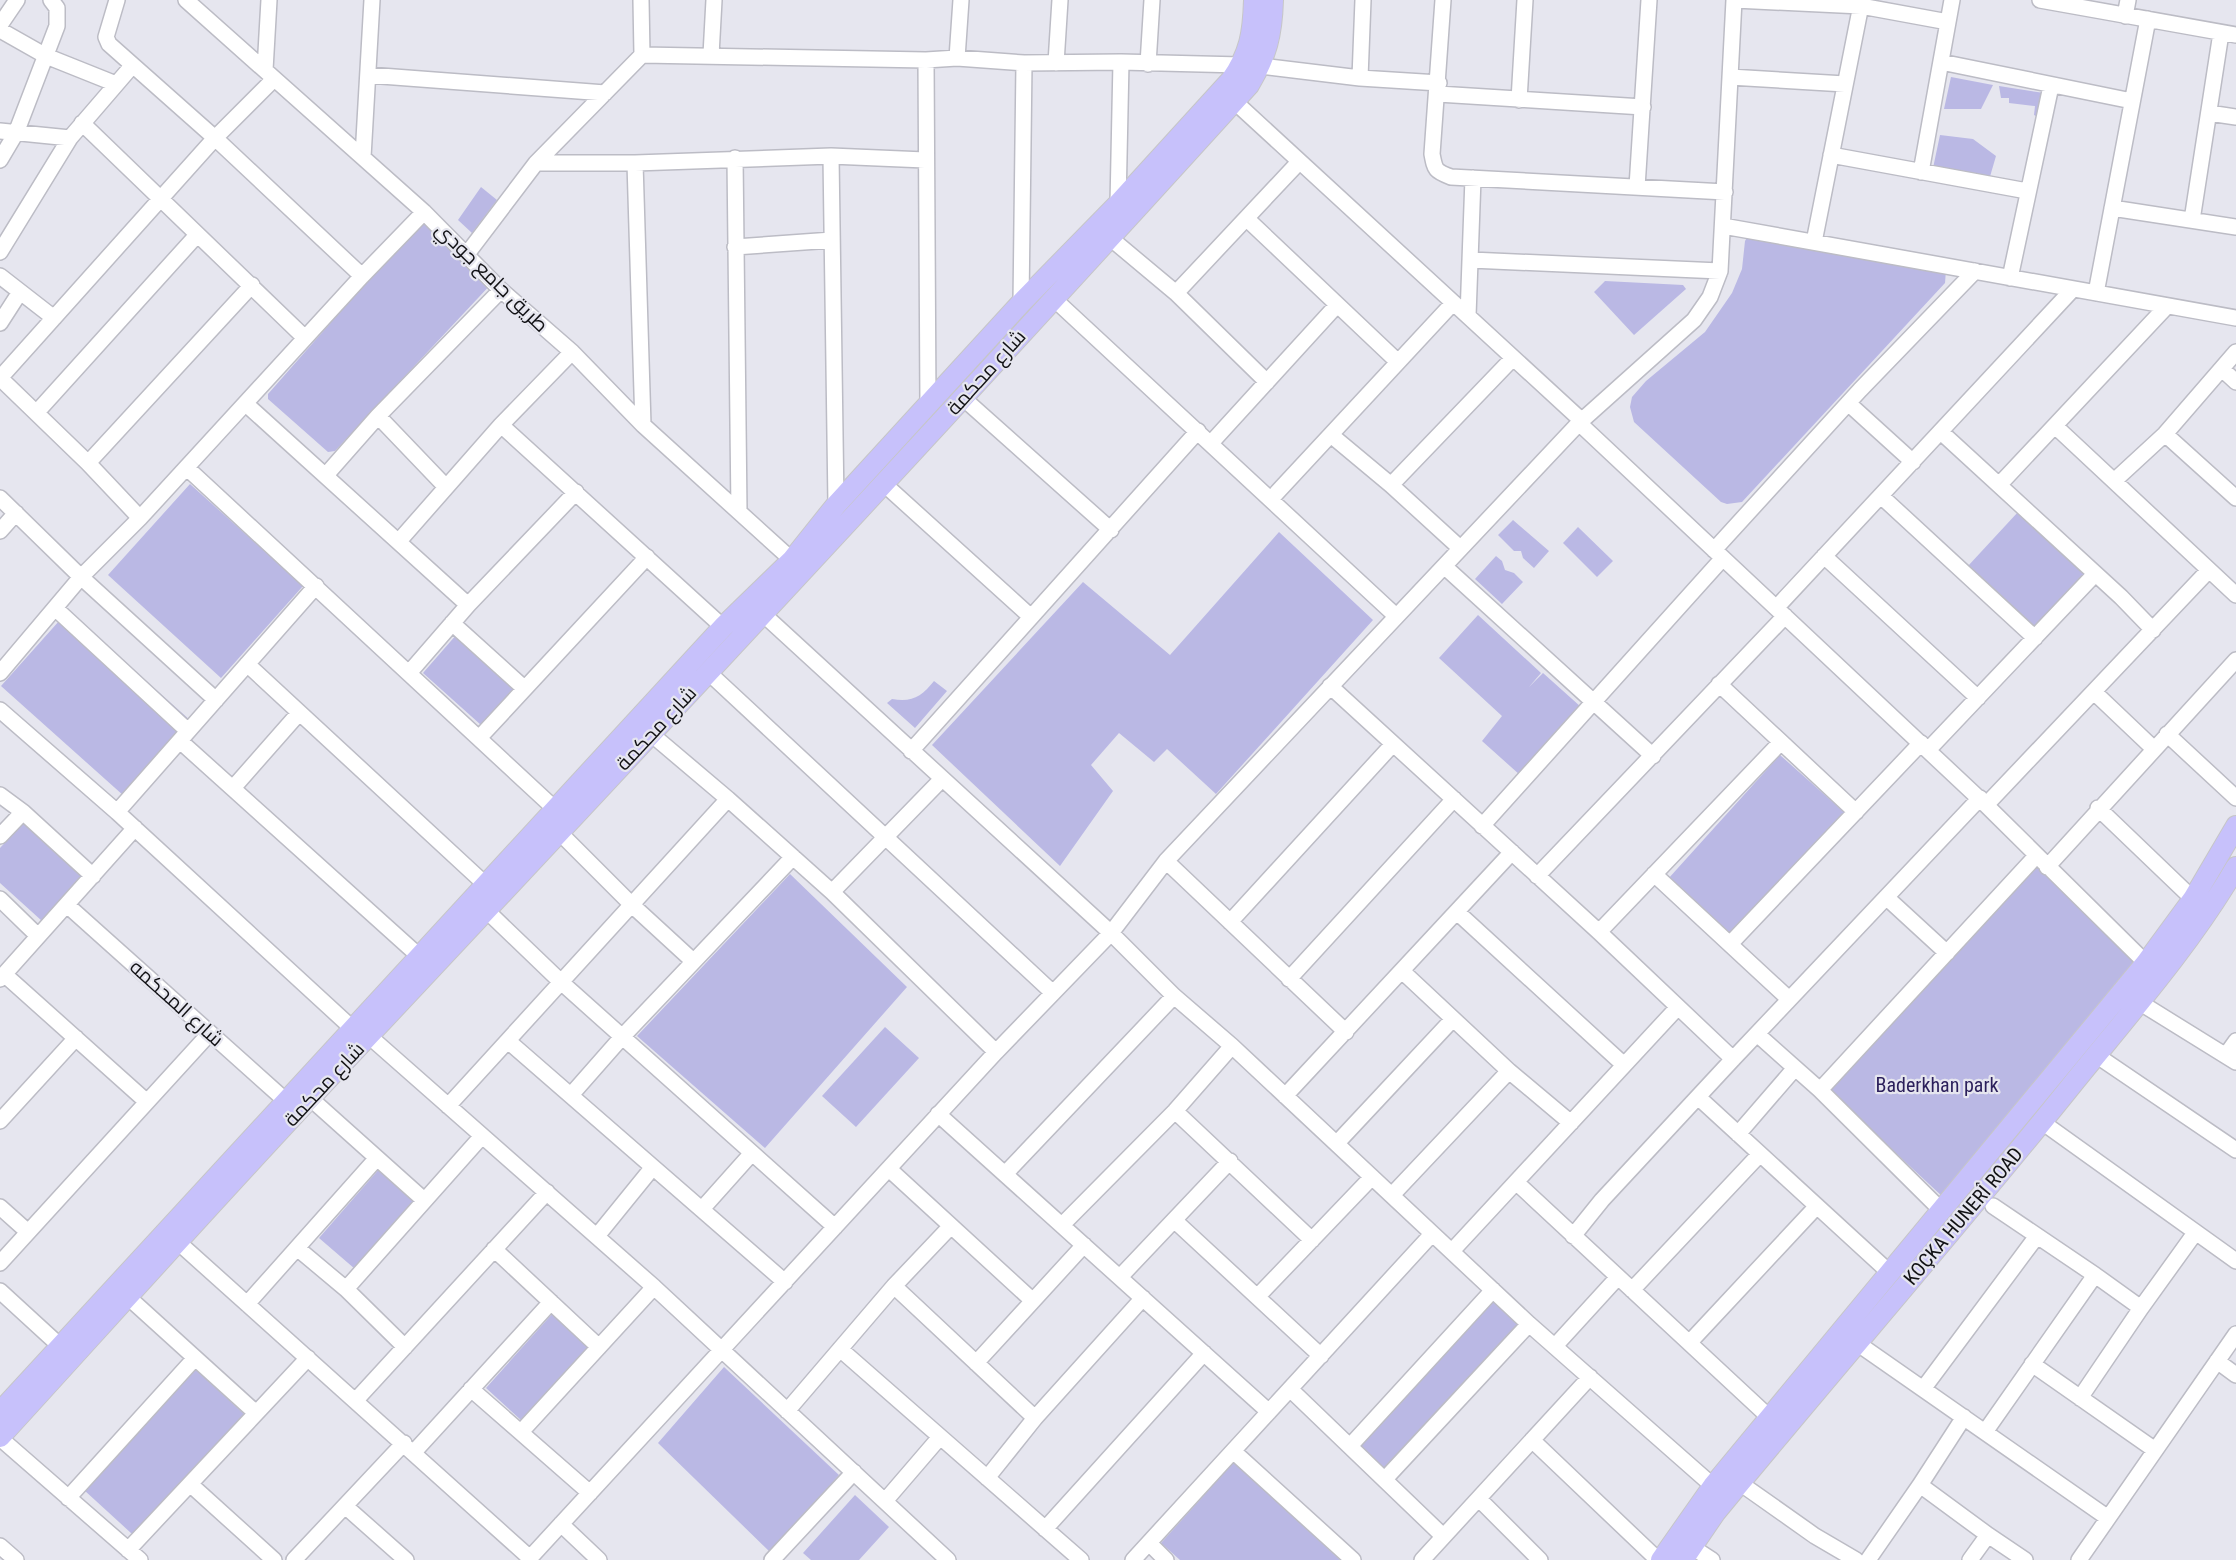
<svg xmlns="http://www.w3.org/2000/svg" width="2236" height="1560" font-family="'Roboto Condensed',Cairo,sans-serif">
<rect width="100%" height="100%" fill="#e6e6ef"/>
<path fill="#bab8e4" d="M1951,77l42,8 -12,24h-37z
M1999,86l45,7 -4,25 -6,-3 1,-9 -26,-3v-5h-8z
M1940,135l33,4 23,17 -7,24 -56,-12z
M481,187l16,13 -25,33 -14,-13z
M421,220l72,62 -158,169 -7,1 -60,-53v-5z
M1748,236l198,34 -1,13 -203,219 -15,2 -6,-2 -87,-80 -4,-15 2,-10 14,-16 59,-49 27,-39 10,-24 3,-28z
M1605,281l78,4 3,4 -52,46 -40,-43z
M190,484l113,102 -82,92 -113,-103z
M2018,512l68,62 -51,55 -67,-63z
M1513,520l36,31 -15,17 -11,-10 -2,-7h-7l-16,-16z
M1578,527l35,34 -16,16 -34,-34z
M1279,532l94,88 -157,174 -49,-45 -13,13 -35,-29 -28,32 22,26 -53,75 -128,-121 151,-163 87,73z
M1496,556l6,5 3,9 9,3 9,9 -21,22 -27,-25z
M68,611l123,110 -67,75 -123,-110z
M1478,615l63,58 -12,14 14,-14 38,34 -61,68 -38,-34 20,-25 -63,-58z
M457,634l59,53 -35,38 -58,-52z
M934,681l13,10 -32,37 -28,-25 5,-4c20,4 30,-3 42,-18z
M1780,755l65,58 -115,121 -62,-55z
M23,823l59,54 -40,44 -42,-38v-35z
M2035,863l102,101 -193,234 -116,-108z
M790,874l117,113 -142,161 -128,-112z
M885,1027l34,31 -63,69 -34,-31z
M387,1160l36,32 -68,77 -36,-31z
M1493,1299l28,26 -135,146 -28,-26z
M553,1313l36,33 -67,75 -36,-33z
M724,1367l115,108 -68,78 -113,-110z
M195,1369l49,45 -110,120 -3,-1 -47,-43z
M1234,1462l106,98h-160l-19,-17z
M855,1495l34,32 -30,33h-48l-8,-7z"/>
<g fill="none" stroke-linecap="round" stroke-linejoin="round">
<defs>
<path id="minor" d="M117,0l-11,37 3,7 106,94 147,138
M186,0l238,212 77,78 71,62 71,73 149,135
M641,0l1,55
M1443,0l-11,154c3,16 3,17 19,23l274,15
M1735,0l126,6 87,16
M2040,0l196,35
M2125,16l3,-16
M0,25l17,-25
M0,30l46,26 70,28
M711,55l3,-55
M957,58l4,-58
M926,60l2,345
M1941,62l191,39
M1056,63l4,-63
M1148,64l4,-64
M1261,66l99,12 79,5
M265,70l4,-70
M368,75l237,18
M1730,77l115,7
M1360,78l3,-78
M1438,94l205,13
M1519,100l6,-100
M1234,101l347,319
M2209,113l27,4
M82,123l223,215
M0,131l70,7
M1831,155l196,36
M831,156l5,349
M363,157l9,-157
M735,158l4,353
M0,160l16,-27 41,-107v-18l-6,-8
M536,163h99l196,-7 94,4
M635,163l8,262
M1921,172l31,-172
M1637,187l12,-187
M1118,204l3,-142
M2112,208l124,19
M1247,219l151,143
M2192,220l29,-187
M1723,226l513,92
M1109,237l67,56 91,89
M1814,242l48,-242
M735,247l97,-7
M0,252l70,-114 62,-72
M467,254l69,-91 106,-108 284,5 31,-2 67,5 97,-1 120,3
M1471,260l249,11
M0,276l54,42
M2010,278l41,-192
M1176,293l123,-131
M2096,293l52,-274
M1053,298l343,318
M1021,303l3,-240
M1468,316l5,-138
M0,323l20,-31
M2223,370l13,12
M0,378l215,-240 59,-59
M0,378l88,85 52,55
M963,398l148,132
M1848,403l65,59
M246,404l222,201
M37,412l160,-177
M378,416l68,71
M1579,423l407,382 160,158
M501,425l222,202
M2055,426l181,169
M1941,432l180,165 32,33
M2165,434l71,64
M1331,435l60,50 69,63
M1211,443l126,-138
M88,463l164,-178
M187,468l368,341
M326,475l52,-59 123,-126
M2114,481l51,-47 71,-82
M883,483l148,134
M1391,485l122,-127
M1999,485l168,-179
M1881,496l154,142
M0,498l81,79 135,123
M1271,499l182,-196
M0,531l16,-18
M399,541l102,-116 71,-73
M1714,550l146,-160 115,-119
M1824,556l154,142
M1444,566l209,190
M1776,608l297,-319
M56,609l132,122
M763,614l348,319 63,63 58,50 297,278 184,162
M452,623l72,65
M247,664l239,221
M708,672l345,321
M0,673l81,-96 59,-59 222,-242 62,-64
M409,673l59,-68 108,-113
M1719,684l137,128
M1330,686l269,246 134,127
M2094,692l60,57
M0,710l117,102 236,217
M650,733l78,66 104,93 164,160
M2167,734l69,64
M480,737l167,-180
M180,741l240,216
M1928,750l167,-176
M911,751l287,-320
M233,788l66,-75
M0,795l23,17 70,64
M1986,805l223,-235
M2098,808l95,91
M117,812l199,-226
M1482,826l241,-268
M560,833l72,72 61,56
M0,836l23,-24
M1166,861l180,171
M2047,867l189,-207
M1654,874l135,125
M1537,876l248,-260
M832,892l110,-113
M1886,897l61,56
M0,899l38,37
M67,905l219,196
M486,910l75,72 274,245
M1457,912l167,153
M1230,922l163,-178
M1599,932l182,-190
M1730,944l191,-201
M1402,971l107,100 62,52
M4,974l143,128
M0,979l135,-151
M1289,979l165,-180
M2139,1002l97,60
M1757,1034l63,56 122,121
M369,1036l285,251 294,273
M508,1041l277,241
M2096,1055l140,95
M2226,1055l10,-14
M1820,1090l216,-234
M571,1095l51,-58 171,-180
M1285,1096l227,-244
M1698,1097l192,176
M310,1098l114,102
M448,1106l280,-307
M1175,1111l137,129
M938,1114l331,298
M0,1121l76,-83
M2042,1122l194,139
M1738,1134l57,-66
M1337,1143l116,-124
M889,1169l144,132
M1005,1174l169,-178
M1516,1182l254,236
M1392,1195l117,-124
M1993,1206l102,69
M0,1207l28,25
M702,1209l50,-56
M1174,1220l147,136
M1062,1225l113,-114 57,-65
M597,1236l56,-69
M1573,1236l29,-36 131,-141 247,-261
M178,1242l352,316
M297,1248l49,41 59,58
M494,1249l105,98
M1452,1251l226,-244
M0,1263l210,-230
M1120,1277l110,-116
M894,1286l141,132
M346,1289l136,-153
M1632,1290l128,-136
M0,1291l60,55
M1258,1296l114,-119
M128,1297l128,116
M247,1304l130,-146
M1690,1342l127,-136
M1857,1343l251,175
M1555,1346l63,-69
M840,1349l241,211
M2217,1361l19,14
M976,1363l108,-118
M2032,1364l123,86
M471,1389l119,104
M1290,1389l153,147
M1923,1389l114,-153
M2080,1398l61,-90
M356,1400l191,-208
M787,1411l107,-125 57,-60
M1964,1417l-44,68 68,50 -18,25
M521,1432l133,-145
M1985,1432l110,-157 46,33 54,-75
M0,1438l140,122
M1532,1440l126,120
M1350,1446l143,-156
M1233,1451l120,109
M414,1452l137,-150
M987,1478l48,-60 108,-120
M1385,1479l144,-155
M1740,1483l75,53 41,24
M190,1484l84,76
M68,1498l127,-140
M1479,1499l61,61
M885,1501l55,-64
M345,1506l61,54
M561,1524l38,36
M1045,1529l159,-176
M1988,1535l37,25
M1149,1543l17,17
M0,1546l16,14
M1692,1547l20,13
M128,1550l180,-192
M294,1560l110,-117
M528,1560l468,-508 115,-119 55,-72 413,-438 115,-103 16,-23 10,-26 14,-271
M772,1560l82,-88
M1133,1560l299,-326
M1422,1560l168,-183
M1868,1560l52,-75
M2079,1560l157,-226"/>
<path id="major" d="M0,1412l723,-785 69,-67 44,-55 185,-202 97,-99 113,-124c19,-27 22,-47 23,-80
M0,1437c104,-114 207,-229 312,-341 315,-335 629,-671 937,-1011 18,-30 23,-51 24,-85
M1661,1560l52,-74 433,-523 47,-64 43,-73
M1683,1560l32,-47c119,-145 243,-286 360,-432 56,-69 116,-137 161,-214"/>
</defs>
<use href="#minor" stroke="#bcbcc5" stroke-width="18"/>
<use href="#major" stroke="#c6c6c7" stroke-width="22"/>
<use href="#minor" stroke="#fff" stroke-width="15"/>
<use href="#major" stroke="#c7c1fb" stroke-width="20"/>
</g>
<g text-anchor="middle" stroke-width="4.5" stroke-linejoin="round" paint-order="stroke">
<g font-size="20" fill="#121215" stroke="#e6e6ef">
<text transform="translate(492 277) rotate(44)" y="7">طريق جامع جودي</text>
<text transform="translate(986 372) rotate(-48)" y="7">شارع محكمة</text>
<text transform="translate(656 728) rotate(-47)" y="7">شارع محكمة</text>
<text transform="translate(177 1003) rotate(42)" y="7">شارع المحكمه</text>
<text transform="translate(324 1084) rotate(-47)" y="7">شارع محكمة</text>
<text transform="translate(1963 1216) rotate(-50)" y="7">KOÇKA HUNERÎ ROAD</text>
</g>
<g font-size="20" fill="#2b1f5b" stroke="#e6e6ef">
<text x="1937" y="1092">Baderkhan park</text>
</g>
</g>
</svg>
